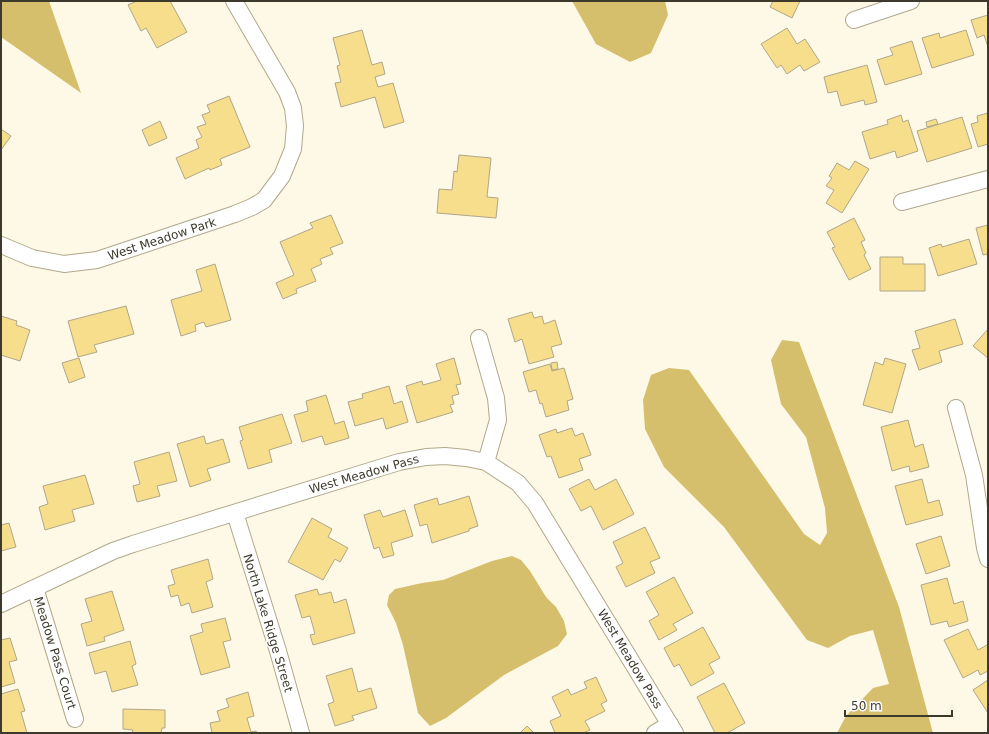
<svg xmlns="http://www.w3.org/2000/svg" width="989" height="734" font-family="'DejaVu Sans',sans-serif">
<rect width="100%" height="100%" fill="#fef9e6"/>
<path fill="#d5be6c" d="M1,1h48l32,92 -80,-56z
M572,1h93l3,14 -17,38 -21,9 -34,-18z
M782,340l17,2 100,265 34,126h-96l9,-17 27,-28 16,-4 -16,-54 -23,6 -22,12 -21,-8 -83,-113 -60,-60 -19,-38 -2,-29 8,-25 18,-7 20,2 115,164 16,11 7,-12 -2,-25 -19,-71 -25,-33 -10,-44z
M512,556l9,4 9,11 16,26 10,10 8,14 3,13 -9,12 -54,29 -58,43 -16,8 -12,-13 -15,-68 -7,-22 -9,-18 2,-10 6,-6 27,-6 21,-3 49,-19z"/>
<path fill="#f6de8c" stroke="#b0a78a" d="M137,1h33l17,31 -30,16 -11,-20 -5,3 -13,-26z
M773,1h27l-8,17 -22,-11z
M988,15v32l-4,-12 -7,3 -6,-18z
M787,28l10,16 8,-5 15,23 -16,9 -4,-6 -13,9 -6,-9 -4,3 -16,-24z
M362,30l10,35 10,-3 3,12 -10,3 3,10 15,-4 11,39 -20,6 -9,-31 -34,10 -6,-24 6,-1 -4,-16 3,-1 -7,-27z
M966,30l8,25 -42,13 -10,-30 17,-5 1,5z
M912,41l10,33 -37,11 -8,-25 16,-5 -3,-7z
M867,65l10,37 -12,3 -1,-5 -23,6 -4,-15 -9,2 -4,-16z
M229,96l21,51 -30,12 2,6 -12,5 -1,-2 -24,11 -9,-21 23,-10 -3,-8 6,-3 -5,-10 9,-3 -4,-9 8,-3 -3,-7z
M988,113v31l-10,3 -7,-23 7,-2 -1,-6z
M901,115l2,7 5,-2 10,31 -21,7 -2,-7 -25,8 -8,-27 26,-8 -1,-4z
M962,117l10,31 -45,14 -10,-31z
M936,119l2,5 -11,3 -1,-5z
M160,121l7,17 -18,8 -7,-16z
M1,129l10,7 -10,14z
M459,155l32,3 -4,39 11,1 -2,20 -59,-5 2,-24 13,1 2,-19 3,1z
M855,161l14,8 -27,44 -16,-10 8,-13 -8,-4 6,-8 -3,-2 8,-13 12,7z
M331,215l12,28 -13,5 3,6 -13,5 2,5 -11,5 5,12 -20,8 1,4 -14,6 -7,-16 18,-8 -14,-33 33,-14 -3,-5z
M854,218l11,22 -4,2 5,11 -2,2 7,14 -22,11 -17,-32 3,-1 -8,-15z
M988,225v29l-5,1 -7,-27z
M969,239l8,25 -39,12 -9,-28 12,-4 1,3z
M880,257h23v7h22v27h-45z
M215,264l16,56 -25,7 -2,-5 -9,3 1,6 -15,5 -10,-36 31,-9 -6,-21z
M126,306l8,28 -40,11 3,7 -19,5 -10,-36z
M532,312l2,6 8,-2 2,8 11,-4 7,24 -11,3 3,10 -25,7 -7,-25 -7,3 -7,-23z
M1,316l16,5 -1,4 14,5 -10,31 -19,-6z
M955,319l8,25 -24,7 3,11 -23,8 -7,-20 8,-2 -5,-17z
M988,329v29l-15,-12z
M79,358l6,19 -16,6 -7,-20z
M454,358l7,26 -5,1 3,9 -7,2 2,8 -4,1 3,7 -36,11 -11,-37 16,-5 1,4 18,-5 -5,-16z
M885,358l21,6 -14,49 -29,-8 12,-43 8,3z
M557,362l1,7 -6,1 -1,-7z
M550,364l2,7 12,-3 9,31 -6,2 2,9 -23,7 -4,-14 -2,1 -4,-14 -7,2 -6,-20z
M389,386l5,18 8,-3 6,21 -22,7 -3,-11 -28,8 -7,-24 15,-4 -1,-4z
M326,395l9,29 9,-3 5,17 -24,7 -3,-9 -20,6 -8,-27 14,-4 -2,-10z
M282,414l10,29 -23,7 3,12 -24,7 -8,-28 3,-1 -4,-13z
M908,420l7,27 8,-3 6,23 -19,5 -1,-6 -17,5 -11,-44z
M572,428l3,8 8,-3 8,22 -12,4 4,11 -24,8 -8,-22 -4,1 -8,-22 17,-6 1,4z
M204,436l2,8 17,-5 7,23 -23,7 4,11 -21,7 -13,-43z
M169,452l8,29 -20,5 3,10 -23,6 -4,-16 7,-2 -6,-22z
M85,475l9,29 -22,6 3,11 -30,9 -6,-23 9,-3 -5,-18z
M589,479l6,11 21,-11 18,35 -31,16 -12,-24 -10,5 -12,-22z
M922,479l6,24 11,-3 4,15 -37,10 -11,-39z
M469,496l9,30 -9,3v2l-37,12 -5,-19 -7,2 -6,-21 23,-7 2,7z
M380,510l3,7 22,-7 8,26 -22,7 3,12 -11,3 -4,-11 -5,2 -10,-34z
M312,518l20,11 -4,8 20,11 -8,14 -5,-3 -12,21 -35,-18z
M9,523l7,24 -15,4v-26z
M645,527l15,31 -10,4 5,11 -29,14 -10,-20 7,-4 -10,-21z
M941,536l9,30 -24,8 -10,-30z
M208,559l5,20 -7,3 7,25 -21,6 -3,-10 -8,3 -3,-11 -7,2 -3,-11 7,-2 -4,-14z
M674,577l19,36 -20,11 4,6 -18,10 -10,-19 10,-6 -13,-23z
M947,578l7,26 9,-3 5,20 -19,6 -2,-6 -16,4 -10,-40z
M317,589l2,6 12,-3 3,11 12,-4 9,34 -42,12 -3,-10 5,-1 -5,-18 -8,2 -7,-23z
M112,591l12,39 -20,7 1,4 -18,5 -6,-22 11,-3 -7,-22z
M225,618l6,22 -8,2 7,25 -29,8 -11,-39 13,-4 -2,-8z
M703,627l17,31 -11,6 5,9 -23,13 -12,-22 -5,3 -10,-19z
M968,629l10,21 9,-5 1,2v24l-8,4 -2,-5 -15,8 -19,-38z
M10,638l7,22 -8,2 6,21 -14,4v-47z
M130,641l6,23 -4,2 6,19 -26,7 -6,-21 -11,3 -6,-21z
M352,668l6,24 13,-4 6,20 -25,8 2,4 -19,6 -7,-22 6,-2 -8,-26z
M596,677l11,24 -6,3 4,7 -20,10 5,9 -7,3h-28l-5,-12 11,-5 -9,-19 16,-8 3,6 16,-7 -3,-6z
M988,680v33l-15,-23z
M724,683l21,40 -18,10h-12l-18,-36z
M18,689l7,22 -4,1 6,21h-26v-39z
M248,692l6,24 -7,2 4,14 5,-1 1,2h-45l-2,-10 10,-2 -3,-10 12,-4 -3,-8z
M123,709l42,1v18h-3l-1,5h-29l1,-3 -10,-1z
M527,726l7,7h-14z"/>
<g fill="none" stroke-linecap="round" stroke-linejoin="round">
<defs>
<path id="minor" d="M854,20l57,-19
M902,202l86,-23
M1,245l31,13 32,6 33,-4 138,-46 17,-7 12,-7 18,-24 11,-27 2,-23 -2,-18 -6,-16 -53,-91
M479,338l17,60 2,22 -12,42
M956,408l18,67 11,73 3,11
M235,513l43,138 23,82
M35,588l40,131
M1,604l112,-53 20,-7 266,-82 27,-5 19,-1 21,2 20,4 32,21 17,20 140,230
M655,733l15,-9"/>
</defs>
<use href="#minor" stroke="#b0a88a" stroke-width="18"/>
<use href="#minor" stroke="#fff" stroke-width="16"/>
</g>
<g text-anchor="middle" stroke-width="3" stroke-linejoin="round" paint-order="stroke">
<g font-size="12" fill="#3d392d" stroke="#fff">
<text transform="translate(162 239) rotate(-18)" y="4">West Meadow Park</text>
<text transform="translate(364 474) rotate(-16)" y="4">West Meadow Pass</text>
<text transform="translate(268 623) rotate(73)" y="4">North Lake Ridge Street</text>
<text transform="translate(55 653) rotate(73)" y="4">Meadow Pass Court</text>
<text transform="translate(630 659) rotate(59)" y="4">West Meadow Pass</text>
</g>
</g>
<rect width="989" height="734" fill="none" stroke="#3d392d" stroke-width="4"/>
<path d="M845 710v6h107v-6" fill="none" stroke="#3d392d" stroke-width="2"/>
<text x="851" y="710" font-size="12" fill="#3d392d" stroke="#ffffff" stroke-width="3" paint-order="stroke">50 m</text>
</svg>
